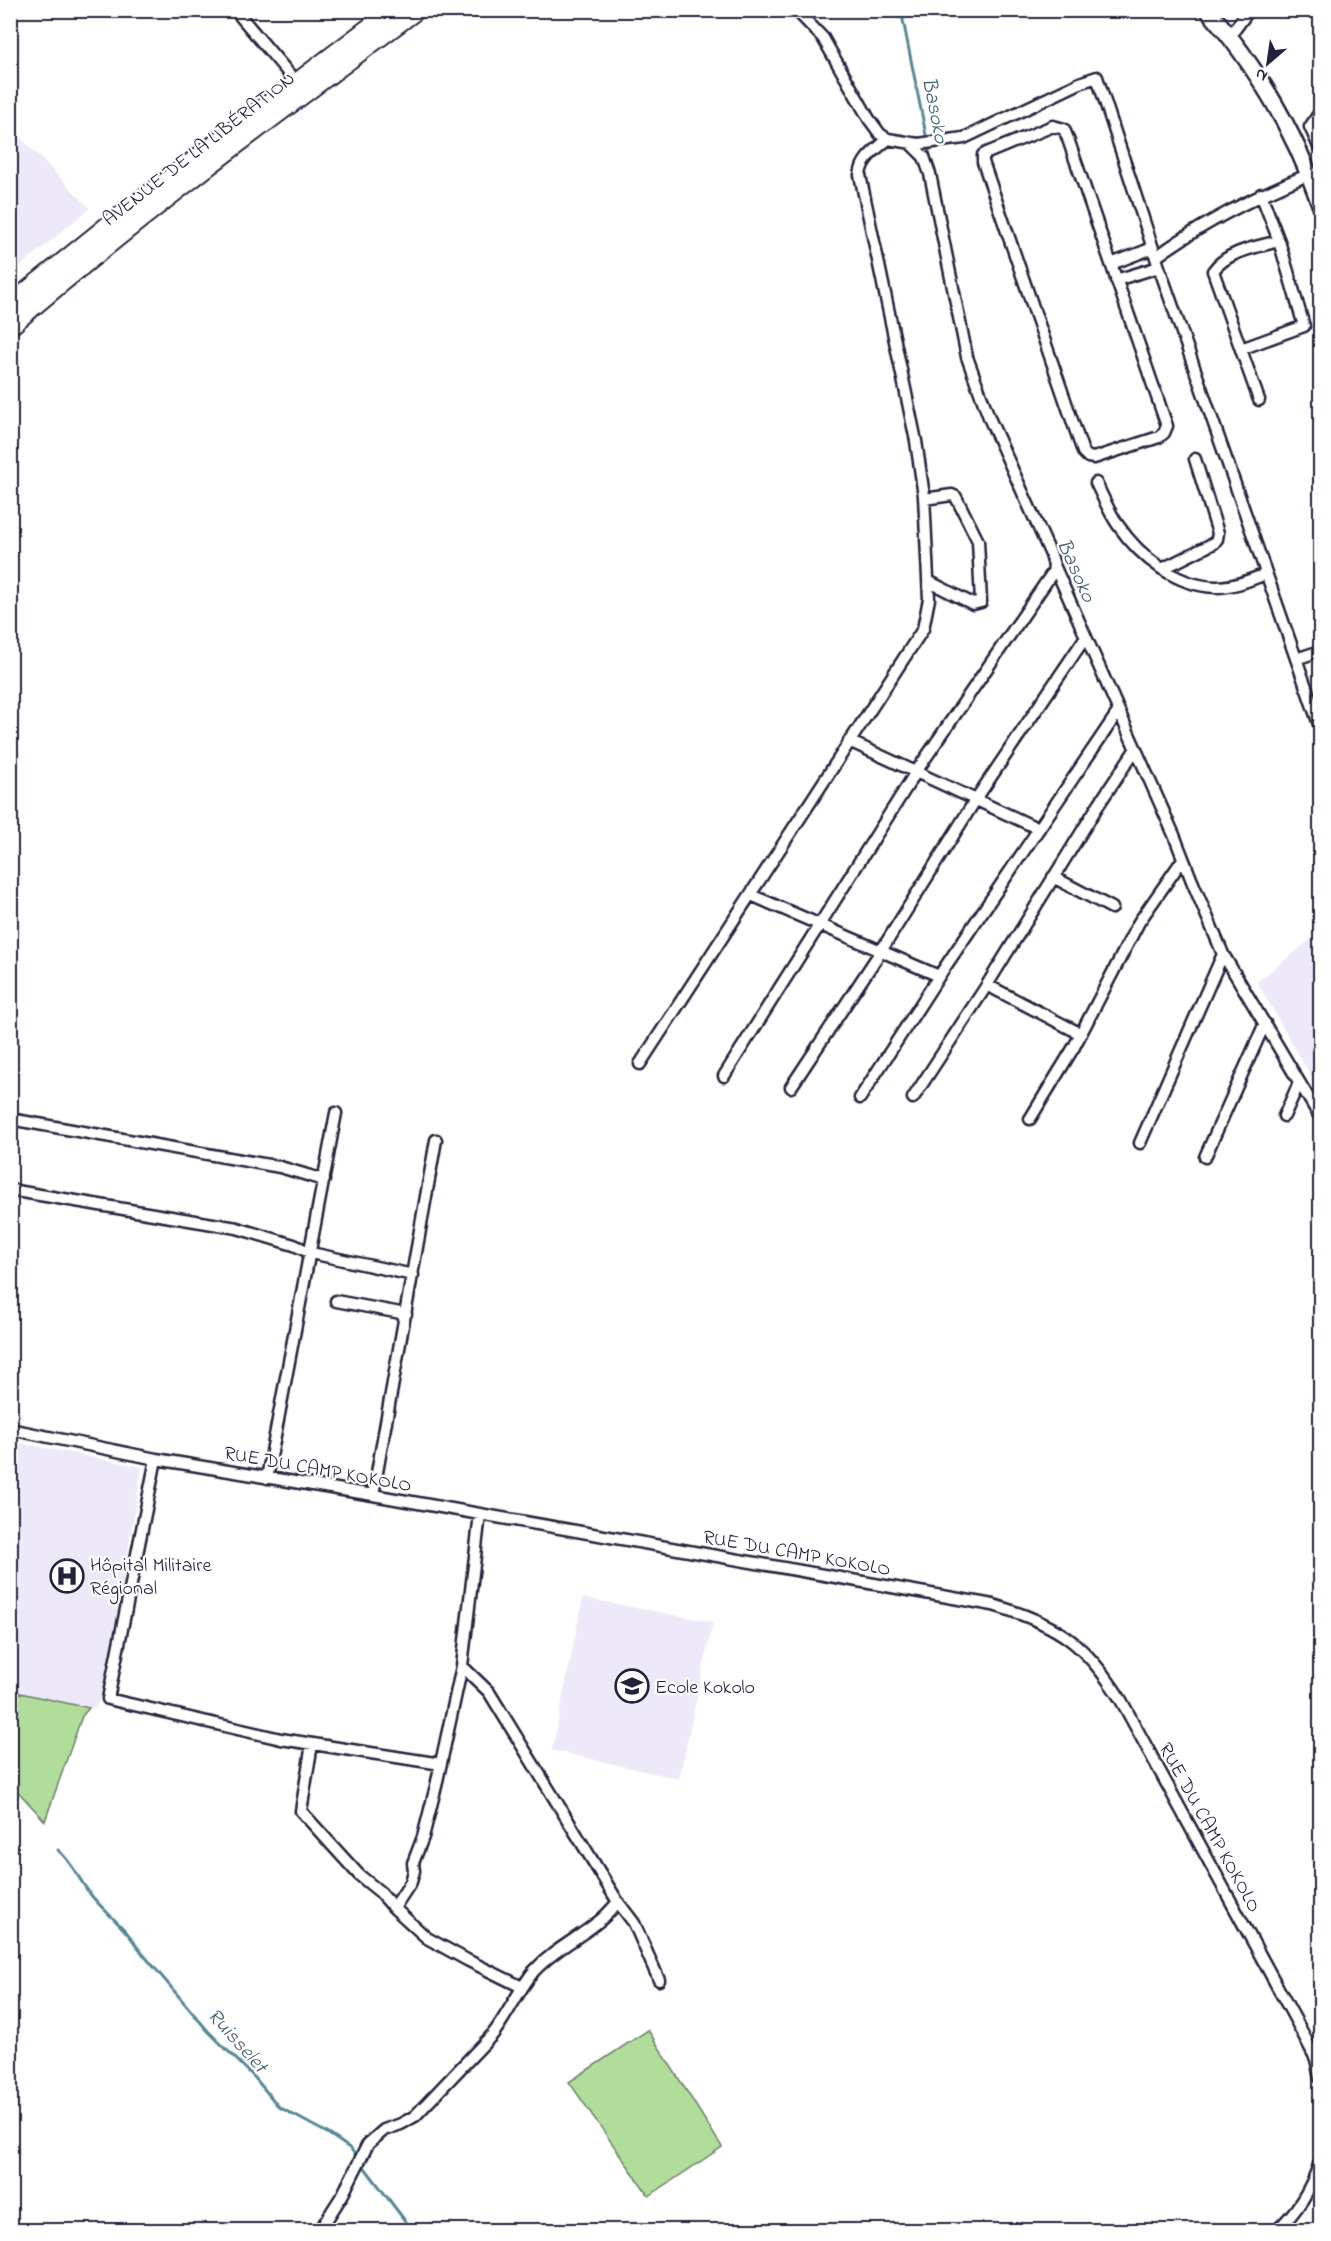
<svg xmlns="http://www.w3.org/2000/svg" width="1331" height="2241" font-family="'Indie Flower',sans-serif">
<rect width="100%" height="100%" fill="#fff"/>
<filter id="ink" filterUnits="userSpaceOnUse"><feTurbulence type="fractalNoise" baseFrequency=".0167" numOctaves="2"/><feDisplacementMap in="SourceGraphic" scale="12" xChannelSelector="R" yChannelSelector="G"/><feConvolveMatrix kernelMatrix="1 2 1 2 8 2 1 2 1" color-interpolation-filters="sRGB"/></filter>
<g filter="url(#ink)">
<path fill="#eee9f8" d="M10,127l80,81 -79,66h-1z
M1320,932v160l-63,-110z
M10,1441l132,26 -36,218 -11,24 -84,-18z
M583,1598l130,24 -34,157 -127,-29z"/>
<path fill="#b1dd9b" stroke="#6a806b" stroke-width="1.5" d="M11,1691l78,17 -7,8 -37,105 -34,-37z
M648,2030l74,117 -73,49 -80,-114z"/>
<g fill="none" stroke-linecap="round" stroke-linejoin="round">
<path stroke="#578896" stroke-width="3" d="M901,10l31,155
M1016,464l19,43
M1218,929l13,29
M1299,1072l21,34
M58,1850c14,12 21,30 33,45 14,18 36,33 46,52l71,84 47,47 24,29 50,27 22,15 7,10
M362,2164l50,66"/>
<defs>
<path id="street" d="M235,10l61,72
M796,10l27,28 46,81 11,15 8,5 30,5 46,-6 118,-56 15,-5 62,190 161,460
M1230,36l19,-26
M1053,126l11,3 4,10 99,287 -3,7 -5,4 -65,21 -6,-1 -5,-5 -100,-290v-7l4,-2z
M1310,127l10,22
M1310,127l10,-15
M1156,257c48,-35 100,-61 154,-83
M1111,264l42,-16
M1116,280l43,-13
M1241,349l63,-23 -25,-85 -18,-47
M1259,400l-46,-129c14,-20 44,-24 66,-30
M1096,483c7,14 13,29 22,42 22,32 58,61 98,62 18,0 34,-7 50,-13
M924,499l28,-4 4,2 22,44 3,61 -8,2 -45,-23
M1054,565l120,270 18,46 31,73 97,163
M1162,569l52,-26 3,-4 1,-6 -23,-74
M1296,659l24,-8
M849,741l190,88
M1053,877l59,31
M751,895l188,81 179,-264
M987,985l94,49
M640,1064l283,-435 6,-30 -5,-103 -8,-55 -56,-266c2,-17 16,-25 28,-36
M724,1076l192,-304 137,-200 1,-7 -3,-10 -61,-135 -23,-63 -37,-183 -6,-17 -14,-14
M791,1087l90,-136 95,-152 109,-161
M860,1098l79,-122
M913,1098l74,-113 112,-181 36,-54
M1284,1116l15,-33
M10,1119l270,48 44,13
M1030,1119l44,-72 65,-125 44,-63
M1140,1143l83,-189
M1205,1157l60,-134
M10,1190l227,38 57,17 17,8 102,22
M336,1301l70,13
M10,1429l146,30 217,36 620,110c65,19 92,38 128,95l180,330 15,29 4,19
M156,1459l-48,240 173,40 160,25
M267,1478l69,-365
M373,1495l63,-355
M462,1666l27,26 129,210 16,21 25,57
M312,1744l-11,67 58,64 21,17 14,16 33,30 40,22 55,27
M394,1908l17,-26 3,-11 -1,-8 10,-26 13,-51 26,-120 18,-152
M320,2230l23,-36 25,-50 16,-14 17,-6 14,-8 78,-82c15,-20 25,-43 41,-63 18,-20 43,-32 64,-49 7,-5 14,-13 20,-20
M1277,2230c21,-19 34,-41 43,-68"/>
<path id="primary" d="M1208,10c50,58 87,122 112,194"/>
<path id="highway" d="M10,305l99,-80 284,-215
M10,326c130,-112 269,-214 406,-316"/>
</defs>
<use href="#street" stroke="#22223b" stroke-width="15"/>
<use href="#primary" stroke="#22223b" stroke-width="20"/>
<use href="#highway" stroke="#22223b" stroke-width="22"/>
<use href="#street" stroke="#fff" stroke-width="10"/>
<use href="#primary" stroke="#fff" stroke-width="15"/>
<use href="#highway" stroke="#fff" stroke-width="18"/>
</g>
</g>
<defs>
<symbol id="hospital-ring" viewBox="-11 -11 22 22"><circle r="9.5" fill="#fff" stroke="#22223b" stroke-width="1.5"/><path d="M-5-5h3v3.5h4V-5h3V5h-3V1.5h-4V5h-3Z" fill="#22223b"/></symbol>
<symbol id="school-ring" viewBox="-11 -11 22 22"><circle r="9.5" fill="#fff" stroke="#22223b" stroke-width="1.5"/><path d="M0-5L7-2L0 1L-7-2ZM-4 1L0 2.5L4 1V4Q0 6-4 4Z" fill="#22223b"/></symbol>
</defs>
<g fill-rule="evenodd">
<use href="#hospital-ring" x="48" y="1557" width="38" height="38"/>
<use href="#school-ring" x="613" y="1667" width="38" height="38"/>
</g>
<g text-anchor="middle" stroke-width="4.5" stroke-linejoin="round" paint-order="stroke">
<g font-size="20" fill="#22223b" stroke="#fff">
<text transform="translate(198 148) rotate(-38)" y="7">AVENUE DE LA LIBÉRATION</text>
<text transform="translate(318 1468) rotate(10)" y="7">RUE DU CAMP KOKOLO</text>
<text transform="translate(797 1552) rotate(10)" y="7">RUE DU CAMP KOKOLO</text>
<text transform="translate(1211 1827) rotate(61)" y="7">RUE DU CAMP KOKOLO</text>
</g>
<g font-size="20" fill="#22223b" stroke="#fff" text-anchor="start">
<text x="90" y="1571">Hôpital Militaire<tspan x="90" dy="23">Régional</tspan></text>
<text x="655" y="1693">Ecole Kokolo</text>
</g>
<g font-size="21" font-style="italic" fill="#415e70" stroke="#fff">
<text transform="translate(936 110) rotate(79)" y="7">Basoko</text>
<text transform="translate(1077 570) rotate(66)" y="7">Basoko</text>
<text transform="translate(238 2040) rotate(48)" y="7">Ruisselet</text>
</g>
</g>
<rect width="1331" height="2241" fill="none" stroke="#fff" stroke-width="36"/>
<rect x="18" y="18" width="1295" height="2205" fill="none" stroke="#22223b" stroke-width="2" filter="url(#ink)"/>
<g transform="translate(1268 63) rotate(209)" stroke="#ffffff" stroke-width="4.5" paint-order="stroke">
<path d="M0-4.5L10 22L0 15L-10 22Z" fill="#22223b"/>
<text y="-9" font-size="16" font-weight="bold" text-anchor="middle" fill="#22223b">N</text>
</g>
</svg>
